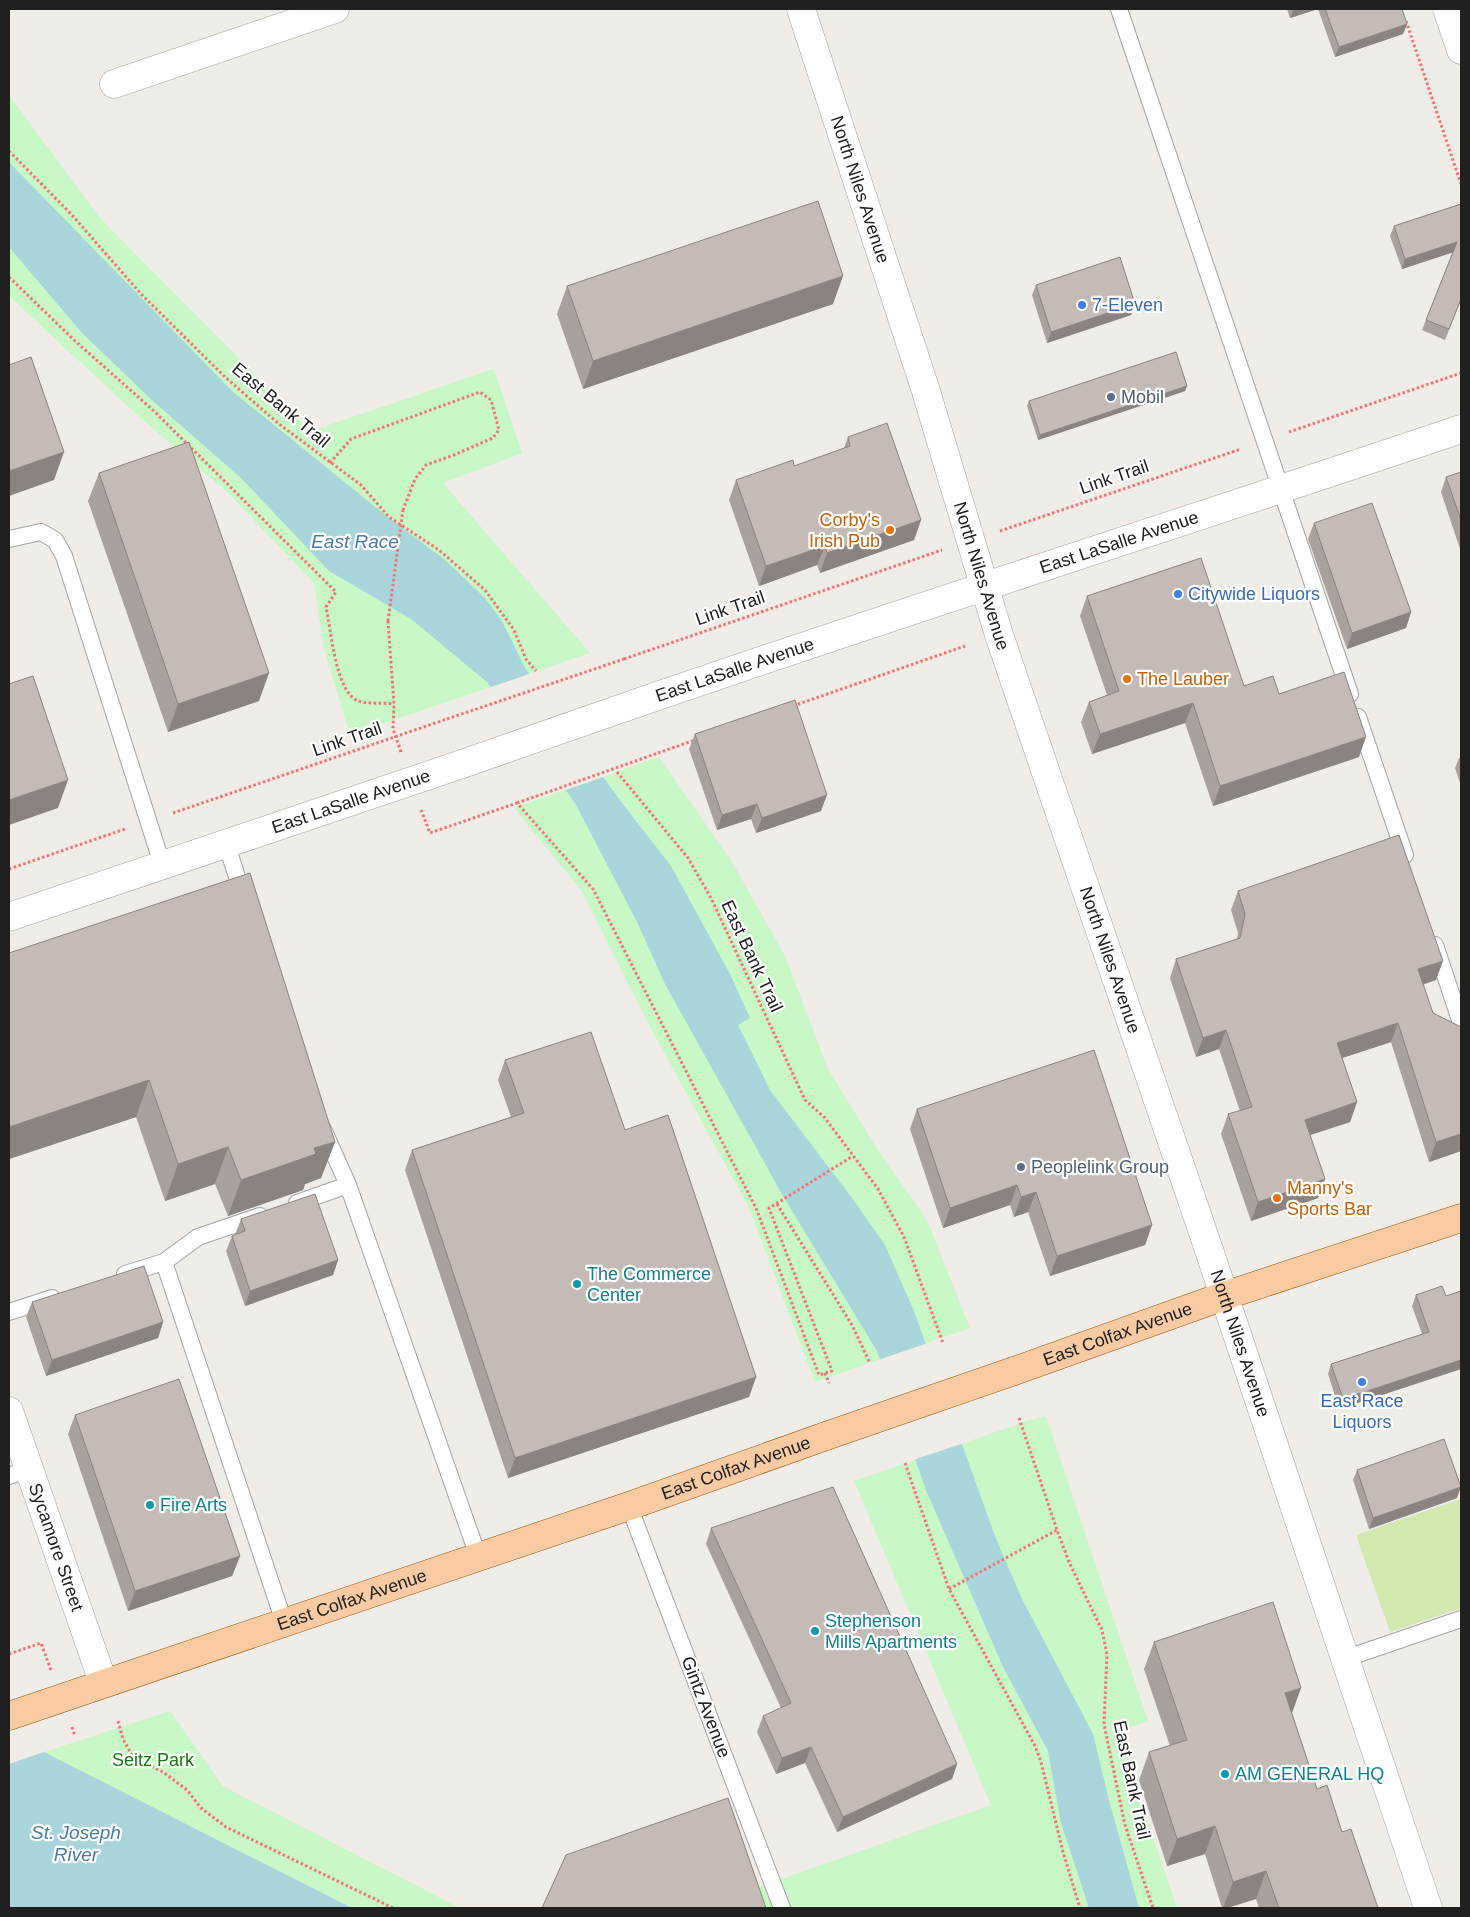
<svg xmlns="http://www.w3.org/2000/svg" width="1470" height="1917" font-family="Arial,sans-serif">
<rect width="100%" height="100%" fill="#f0ece7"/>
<path fill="#d1e8ae" d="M1461,1499v109l-71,24 -34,-97z"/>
<path fill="#c7f8c6" d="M9,95l91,123 211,213 183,-62 28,84 -79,30 147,170 -240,82 -26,-86 -10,-66 -86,-90 -94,-81 -125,-116z
M659,757l72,103 54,96 43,113 48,78 51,73 43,108 -155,54 -66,-174 -100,-183 -68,-135 -67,-82z
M1046,1416l102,305 -30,11 59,176h-414l-7,-20 235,-83 -137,-324 176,-61z
M170,1711l53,75 237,122h-108l-308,-156z"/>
<path fill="#a8d6dc" d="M9,162l223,229 152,123 61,46 40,38 17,23 23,47 94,131 52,67 59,108 20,44 -12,7 32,65 82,108 33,47 29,66 81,225 27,63 71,135 16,66 30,108h-50l-28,-85 -13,-72 -45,-84 -77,-177 -49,-139 -94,-155 -118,-212 -28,-62 -62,-119 -88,-121 -76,-63 -82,-48 -87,-92 -89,-78 -71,-68 -73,-86z
M9,1738l35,14 308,156h-343z"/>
<path fill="#f0ece7" d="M532,673l74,103 -43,15 -75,-103z
M928,1343l36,100 -51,17 -35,-100z
M9,1736l36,14 2,1 -38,13z"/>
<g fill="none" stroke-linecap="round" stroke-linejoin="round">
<defs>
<path id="service" d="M1119,9l231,685
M9,539l32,-7 14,8 9,16 98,308
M1358,717l47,138
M226,843l18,55
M1435,945l26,78
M323,1129l25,56 130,371
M297,1203l51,-18
M164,1262l120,360
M125,1274l39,-12 34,-25 62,-21
M9,1312l43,-14
M9,1476l20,-7
M629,1506l153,402
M1344,1659l117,-40"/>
<g id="minor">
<path d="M114,84l221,-75"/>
<path id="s1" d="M9,1411l94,271"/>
</g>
<g id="tertiary">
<path id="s2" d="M801,9l124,379 74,247 210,615 219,658"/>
<path d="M1447,9l14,41"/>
<path id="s3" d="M640,702c273,-94 548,-181 821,-273"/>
<path id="s4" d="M9,917l453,-153"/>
</g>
<g id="primary">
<path id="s5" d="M1014,1371l210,-75 237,-78"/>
<path id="s6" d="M9,1716l620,-210 197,-70"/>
</g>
</defs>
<use href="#service" stroke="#a4a4a4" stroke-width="18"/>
<use href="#minor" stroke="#a4a4a4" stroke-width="29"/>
<use href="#tertiary" stroke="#a4a4a4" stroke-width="29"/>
<use href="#primary" stroke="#975704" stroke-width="29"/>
<path stroke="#f67272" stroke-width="3" stroke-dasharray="2.5 2.5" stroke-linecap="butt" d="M1406,21l55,163
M9,151l63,64 69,79 84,83 54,47 82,61 28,32 50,33 46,40 29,40 12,29 10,12
M9,277l65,63 80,71 182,181 -10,15c5,22 9,81 30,93 11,5 26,2 38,4
M1289,432l172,-59
M330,463l21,-24 129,-47 11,8 8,30 -6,8 -39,17 -28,10 -11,14 -12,31
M1000,531l241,-82
M388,621l6,83 -1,25 8,23
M624,659l318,-109
M793,706l172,-60
M658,753l37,-13
M617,772l71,86 23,40 94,202 20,18 53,71 26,48 39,106
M421,810l9,23 87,-30 76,86 163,319 63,167 13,-4 -63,-163 84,-52
M173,813l274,-94
M9,869l116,-40
M777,1204l75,121 18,38
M825,1373l4,10
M1019,1418l38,112 12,32 33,68 5,24 -3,70 21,101 28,83
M905,1463l44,126 86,157 6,16 22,90 17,56
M949,1589l108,-59
M9,1654l32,-11 10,27
M118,1721l5,18 10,18 30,15 24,18 14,18 25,19 167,81
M72,1727l3,9"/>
<use href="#service" stroke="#fff" stroke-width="16"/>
<use href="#minor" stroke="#fff" stroke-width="28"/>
<use href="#tertiary" stroke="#fff" stroke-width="28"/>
<use href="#primary" stroke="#f9cba2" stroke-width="28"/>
<defs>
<path id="tertiary-bridge" d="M462,764l178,-62"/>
<path id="primary-bridge" d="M826,1436l188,-65"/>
</defs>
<use href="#tertiary-bridge" stroke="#a4a4a4" stroke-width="29" stroke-linecap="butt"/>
<use href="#primary-bridge" stroke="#975704" stroke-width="29" stroke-linecap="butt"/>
<path stroke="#f67272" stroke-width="3" stroke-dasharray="2.5 2.5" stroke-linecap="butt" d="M388,621l15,-111
M447,719l177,-60
M517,803l141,-50"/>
<use href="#tertiary-bridge" stroke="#fff" stroke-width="28"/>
<use href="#primary-bridge" stroke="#f9cba2" stroke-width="28"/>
</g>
<path fill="#a9a19d" d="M1287,9h115l5,15 -4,10 -68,23 -17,-48 -28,9z
M1461,204v96l-16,40 -23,-10 31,-78 -51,17 -12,-33 4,-10z
M1036,285l99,19 -4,11 -84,28 -15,-48z
M567,286l266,18 -250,85 -26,-75z
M1185,391l-147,49 -11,-34 2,-5z
M848,437l73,83 -7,20 -94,33 -3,-8 -58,21 -30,-86 7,-20 58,-14 50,-18z
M1461,472v80l-20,-60 5,-15z
M99,473l160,228 -91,31 -80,-231z
M1314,523l97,89 -5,16 -59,21 -39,-110z
M1087,596l157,90 35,8 80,63 -146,49 -28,-83 -93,31 -11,-32 8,-20 18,-7 -27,-79z
M695,734l126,77 -65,22 -5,-14 -34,11 -28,-81z
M1461,757v29l-6,-18 4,-10z
M1238,891l198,89 -13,4 10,29 28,14v124l-32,11 -38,-120 -49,16 15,44 -7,20 -40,13 15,44 -7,19 -67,23 -30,-87 7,-20 12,-3 -21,-62 -23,8 -26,-79 6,-19 61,-20 1,-6 -7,-23z
M9,953l326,189 -14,36 -16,6 -2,6 -75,26 -13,-32 -50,17 -29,-84 -127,42z
M505,1060l120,70 131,247 -7,20 -241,81 -103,-308 7,-20 99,-33 -13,-37z
M917,1109l235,116 -7,20 -95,31 -22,-64 -14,5 -4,-12 -67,23 -33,-99z
M241,1219l97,41 -5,15 -88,31 -19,-55 6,-15 3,-1z
M1416,1295l30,1 15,73 -122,40 -11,-35 3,-10 91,-30 -10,-28z
M32,1302l131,20 -5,16 -112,38 -20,-59z
M75,1415l165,141 -8,20 -104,35 -60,-177z
M1357,1470l100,28 -88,31 -16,-49z
M711,1528l246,236 -5,15 -115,53 -32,-69 -29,11 -19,-42 6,-16 18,-8 -75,-164z
M1154,1642l138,72 25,75 25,43 36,76h-119l-3,-9 -29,9h-5l-17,-54 -38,12 -28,-86 10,-28 21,-6 -26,-77z"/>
<path fill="#8a837f" d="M1294,9h24l-28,9z
M1407,24l-4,10 -68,23 4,-10z
M1457,242l-3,10 -52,17 3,-10z
M843,276l-10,28 -250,85 10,-28z
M1135,304l-4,11 -84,28 4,-11z
M1187,386l-2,5 -147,49 2,-5z
M64,452l-10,28 -45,16v-25z
M921,520l-7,20 -94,33 7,-20z
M825,546l-8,19 -58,21 7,-20z
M1411,612l-5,16 -59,21 5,-16z
M269,673l-10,28 -91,31 10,-28z
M1193,703l-8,20 -93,31 8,-20z
M1366,737l-7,20 -146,49 7,-20z
M68,780l-10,28 -49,17v-25z
M827,795l-6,16 -65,22 6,-15z
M757,804l-6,15 -34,11 5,-15z
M1443,961l-7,19 -25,9 7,-20z
M1398,1023l-7,19 -61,20 7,-19z
M1226,1030l-7,19 -23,8 7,-19z
M149,1080l-13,37 -127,42v-32z
M1357,1102l-7,20 -52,17 7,-19z
M1461,1134v17l-32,11 7,-20z
M335,1142l-14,36 -16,6 -2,6 -75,26 13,-36 73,-32z
M228,1147l-13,37 -50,17 13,-37z
M1325,1179l-7,19 -67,23 7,-19z
M1017,1185l-7,20 -67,23 7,-20z
M1036,1192l-8,20 -14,5 7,-20z
M1152,1225l-7,20 -95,31 7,-20z
M338,1260l-5,15 -88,31 5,-15z
M163,1322l-5,16 -112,38 6,-16z
M1461,1360v9l-122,40 4,-10z
M756,1377l-7,20 -241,81 7,-20z
M1461,1487l-4,11 -88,31 4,-11z
M240,1556l-8,20 -104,35 7,-20z
M1301,1688l-10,28 -6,-23z
M811,1747l-6,16 -29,11 6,-16z
M957,1764l-5,15 -115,53 6,-15z
M1215,1826l-10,28 -38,12 10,-27z
M1266,1871l-10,28 -29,9h-4l10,-26z"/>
<path fill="#c5bbb6" stroke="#8a837f" d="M1325,9h77l5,15 -68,23z
M818,201l25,75 -250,85 -26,-75z
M1461,204v95l-12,30 -23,-9 31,-78 -52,17 -11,-33z
M1120,257l15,47 -84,28 -15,-47z
M1176,352l11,34 -147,49 -11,-34z
M31,357l33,95 -55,19v-106z
M887,423l34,97 -94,33 -2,-7 -59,20 -30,-86 57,-20 1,6 56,-20 -2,-9z
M189,442l80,231 -91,31 -79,-231z
M1461,472v48l-15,-43z
M1372,503l39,109 -59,21 -38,-110z
M1201,558l43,128 29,-10 6,18 65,-22 22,65 -146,49 -27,-83 -93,31 -11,-32 30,-11 -32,-95z
M33,676l35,104 -59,20v-116z
M795,700l32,95 -65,23 -5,-14 -35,11 -27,-81z
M1399,835l44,126 -25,8 15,44 28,14v107l-25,8 -38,-119 -61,20 20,59 -52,18 20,59 -67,23 -30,-88 24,-7 -26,-77 -23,8 -27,-79 64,-21 5,-24 -7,-23z
M250,873l85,269 -21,6 2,6 -75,26 -13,-33 -50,17 -29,-84 -140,47v-174z
M591,1032l34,98 43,-15 88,262 -241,81 -103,-308 112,-37 -19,-53z
M1094,1050l58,175 -95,31 -21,-64 -15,5 -4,-12 -67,23 -33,-99z
M315,1194l23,66 -88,31 -18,-55 13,-5 -4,-12z
M144,1266l19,56 -111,38 -20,-58z
M1442,1286l4,10 15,-5v69l-118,39 -12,-35 98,-32 -13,-37z
M179,1379l61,177 -105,35 -60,-176z
M1444,1439l17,48 -88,31 -16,-48z
M833,1487l124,277 -114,53 -32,-70 -29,11 -19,-42 28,-13 -80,-175z
M1273,1602l28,86 -16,5 32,96 10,-4 15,47 9,-3 27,79h-99l-13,-37 -33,11 -18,-56 -38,13 -28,-87 38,-12 -33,-98z
M728,1798l38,110h-224l24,-53z"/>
<g fill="#3f7fe0" stroke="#fff" stroke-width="2">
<circle cx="1082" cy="305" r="5"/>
<circle cx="1178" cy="594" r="5"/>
<circle cx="1362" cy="1382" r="5"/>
</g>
<g fill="#5c6f8a" stroke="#fff" stroke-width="2">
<circle cx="1111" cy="397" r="5"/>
<circle cx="1021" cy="1167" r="5"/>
</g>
<g fill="#e8710a" stroke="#fff" stroke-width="2">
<circle cx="890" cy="530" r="5"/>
<circle cx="1127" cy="679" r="5"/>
<circle cx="1277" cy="1198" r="5"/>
</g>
<g fill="#0f9aa8" stroke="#fff" stroke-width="2">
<circle cx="577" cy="1284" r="5"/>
<circle cx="150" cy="1505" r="5"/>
<circle cx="815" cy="1631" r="5"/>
<circle cx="1225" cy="1774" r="5"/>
</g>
<g text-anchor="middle" stroke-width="4.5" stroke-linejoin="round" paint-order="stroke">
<g font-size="18" fill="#202020" stroke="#fff">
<text dy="6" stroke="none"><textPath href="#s2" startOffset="190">North Niles Avenue</textPath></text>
<text transform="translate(281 405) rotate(40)" y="6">East Bank Trail</text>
<text transform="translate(1114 477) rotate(-19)" y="6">Link Trail</text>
<text dy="6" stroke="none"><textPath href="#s3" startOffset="505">East LaSalle Avenue</textPath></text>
<text dy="6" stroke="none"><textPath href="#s2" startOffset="595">North Niles Avenue</textPath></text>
<text transform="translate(730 608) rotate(-19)" y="6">Link Trail</text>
<text dy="6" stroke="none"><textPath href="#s3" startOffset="100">East LaSalle Avenue</textPath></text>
<text transform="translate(347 739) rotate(-19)" y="6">Link Trail</text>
<text dy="6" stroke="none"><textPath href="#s4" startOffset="361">East LaSalle Avenue</textPath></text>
<text transform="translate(752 956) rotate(65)" y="6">East Bank Trail</text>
<text dy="6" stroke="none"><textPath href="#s2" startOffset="1000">North Niles Avenue</textPath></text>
<text dy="6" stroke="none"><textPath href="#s5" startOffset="110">East Colfax Avenue</textPath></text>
<text dy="6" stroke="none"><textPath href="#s2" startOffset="1405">North Niles Avenue</textPath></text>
<text dy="6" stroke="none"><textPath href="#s6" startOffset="768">East Colfax Avenue</textPath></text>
<text dy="6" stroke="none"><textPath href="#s1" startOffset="144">Sycamore Street</textPath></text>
<text dy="6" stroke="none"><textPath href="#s6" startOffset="362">East Colfax Avenue</textPath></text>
<text transform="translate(706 1707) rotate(69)" y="6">Gintz Avenue</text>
<text transform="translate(1132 1780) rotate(78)" y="6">East Bank Trail</text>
</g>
<g font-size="18" fill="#366cbe" stroke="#fff" text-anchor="start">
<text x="1092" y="311">7-Eleven</text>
<text x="1188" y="600">Citywide Liquors</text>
<text x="1362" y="1407" text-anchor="middle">East Race<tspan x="1362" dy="21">Liquors</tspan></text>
</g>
<g font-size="18" fill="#4e5e75" stroke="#fff" text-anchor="start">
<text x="1121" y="403">Mobil</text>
<text x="1031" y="1173">Peoplelink Group</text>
</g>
<g font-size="18" fill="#c56008" stroke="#fff" text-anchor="start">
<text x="880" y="526" text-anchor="end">Corby's<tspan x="880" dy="21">Irish Pub</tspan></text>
<text x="1137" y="685">The Lauber</text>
<text x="1287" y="1194">Manny's<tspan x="1287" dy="21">Sports Bar</tspan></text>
</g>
<g font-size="18" fill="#0d838f" stroke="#fff" text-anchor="start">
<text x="587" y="1280">The Commerce<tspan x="587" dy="21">Center</tspan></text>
<text x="160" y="1511">Fire Arts</text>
<text x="825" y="1627">Stephenson<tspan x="825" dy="21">Mills Apartments</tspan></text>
<text x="1235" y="1780">AM GENERAL HQ</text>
</g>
<g font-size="18" fill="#117d0f" stroke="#fff">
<text x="153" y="1766">Seitz Park</text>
</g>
<g font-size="19" font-style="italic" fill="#487c9e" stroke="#fff">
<text x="355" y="548">East Race</text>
<text x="76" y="1839">St. Joseph<tspan x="76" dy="22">River</tspan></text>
</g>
</g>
<rect width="1470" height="1917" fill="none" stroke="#202020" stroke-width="20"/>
</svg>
